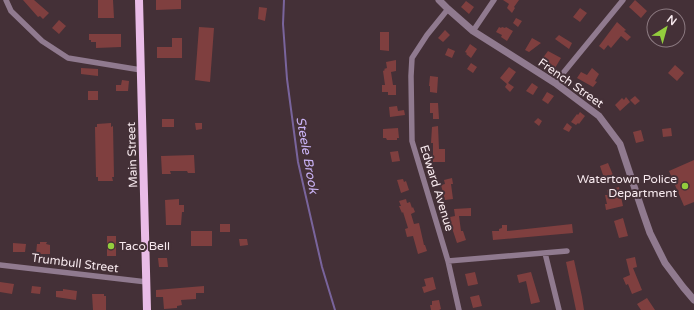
<svg xmlns="http://www.w3.org/2000/svg" width="694" height="310" font-family="'Varela Round',sans-serif">
<rect width="100%" height="100%" fill="#443037"/>
<g fill="none" stroke-linecap="round" stroke-linejoin="round">
<path stroke="#79649c" stroke-width="2" d="M284,0l-1,24 4,55 11,83 24,105 13,43"/>
</g>
<path fill="#7f3f3f" d="M23,0h11l15,13 -6,6 -3,-3 -2,1z
M98,0h15l1,18h-16z
M156,0h25v9l-25,1z
M503,0h16l-5,7 1,1 -3,5 -5,-5 2,-4z
M635,0l12,11 -6,7 -12,-11z
M466,1l8,6 -5,7 -8,-7z
M259,7l8,1 -2,13 -7,-2z
M580,8l7,5 -7,9 -7,-5z
M516,18l6,3 -4,6 -5,-4z
M59,20l7,6 -7,8 -7,-6z
M617,22l9,8 -2,1 7,6 -4,4 -6,-5 -10,12 -3,-3 -4,5 -5,-4z
M199,27l15,1 -4,54 -15,-2z
M499,27l2,1 1,-1 3,1 1,-1 7,4 -6,10 -6,-4 1,-2 -6,-3z
M445,30l5,5 -7,7 -5,-4z
M380,32h9v19l-9,-1z
M89,34h32v13l-25,1v-6h-5v-2h-2z
M559,35l13,8 -3,6 -14,-10z
M172,38h10v20h-25v-11h15z
M532,38l9,5 -12,9 -4,-2z
M470,44l7,5 -6,9 -5,-4 1,-1 -2,-1z
M448,48l7,3 -3,7 -7,-3z
M548,51l13,7 -6,10 -13,-9z
M396,60v11l-5,1 2,13h3v10h-8v-3h-6v-7h3l-2,-14 2,-1 -1,-1 3,-1 -1,-6z
M471,63l6,4 -4,6 -6,-4z
M675,65l9,8 -7,8 -9,-8z
M509,67l7,5 -8,11 6,4 -4,5 -5,-5 2,-3 -7,-6z
M81,68l17,1v7l-17,-2z
M592,68l7,6 -4,7 2,1 -4,5 -16,-9 4,-6 6,3z
M430,76l8,1 -1,16 -7,-1v-6h-1z
M122,80l7,1 -1,10h-12v-6h5z
M532,83l6,4 -5,8 -7,-4z
M88,91h10v9h-10z
M547,92l7,4 -6,8 -6,-4z
M635,96l5,5 -5,4 -5,-5z
M626,97l4,5 -10,9 -5,-6 7,-7 2,2z
M430,103h8l1,16h-6v-6h-3z
M397,106l1,5 6,-1 1,5 -15,2 -1,-10z
M580,112l5,4 -6,8 -1,-1 -2,2 -5,-3 6,-8 1,1z
M538,118l4,3 -3,5 -5,-4z
M162,119h12v8h-12z
M111,123v4l2,-1 1,51h-2l1,4h-15v-4h-2l-1,-50h2v-3z
M195,123h7v6l-6,1z
M567,123l5,4 -3,5 -6,-3z
M438,126l1,23h6v13h-12v-19h-2l1,-16z
M398,128l1,10h-2v2h-10l-1,-2h-3v-9z
M671,128l1,8 -9,1 -1,-8z
M641,130l3,11 -8,2 -3,-11z
M398,151l2,10 -8,1 -2,-10z
M194,155l1,18h-7l-1,-2h-17l1,3h-9l-1,-18z
M694,160v42l-10,4 -15,-35z
M608,163l5,12 -9,3 -4,-12z
M452,178l1,6h-2l2,15 -8,1 -4,-15 4,-1 -1,-4z
M403,179l1,3 2,-1 3,9 -8,3 -4,-13z
M619,187l4,19 -17,4 -1,-6h2l-2,-9h3l-1,-5z
M179,199v6h5v7h-2l-1,13h-15l-1,-25z
M406,199l1,4 3,-1 2,6 1,-1 2,5 -4,2 3,10 5,-1 5,22h1l2,6 -9,3 -5,-18 -6,1 -2,-8 3,-1 -5,-16 -1,1 -3,-7h2l-2,-5z
M471,208v8h-12l2,15h2l3,9 -9,3 -5,-15 -2,-11 5,-1 -1,-7z
M623,218l5,18 -9,2 -5,-17z
M220,224h10v8h-10z
M572,224l1,9 -80,7 -1,-9h7v-2l3,-1v-3h5v6z
M191,231h21v15h-21z
M107,236h9v20h-9z
M239,239h8l1,6 -8,1z
M40,242h7l-1,2 4,1v9h-14l1,-10h3z
M13,243l13,1 -1,8h-12z
M635,257l2,10 -4,1 9,22 -10,4 -4,-10 -2,1 -3,-7 7,-3 -4,-16z
M158,258h9l1,9h-9z
M574,260l8,37 2,13h-8l-10,-48z
M475,272l3,12 -10,2 -3,-12z
M531,272l9,30 -9,2 -5,-23 -7,2 -2,-8z
M433,277l3,12 -12,4 -2,-6 4,-1 -2,-7z
M0,282l14,2 -2,10 -12,-2z
M32,286l9,1 -1,7 -9,-1z
M204,286v7h-8v6l-15,1 1,5 -5,1v2l-13,1 -1,-12h-7v-7z
M63,289l14,2 -1,9 -20,-3v-6h7z
M92,294h12v2h2v14h-13z
M479,295l3,11 -9,2 -3,-11z
M647,298l8,12h-14l-4,-6z
M439,300l2,9 -2,1h-8l-1,-5h2v-4z"/>
<g fill="none" stroke-linecap="round" stroke-linejoin="round">
<path stroke="#907a8f" stroke-width="5.5" d="M6,0l5,11 31,30 26,17 73,12
M448,9l-21,26 -15,23 -1,18 1,65 36,120 11,49
M473,31l21,-31
M555,83l68,-83
M545,253l14,57
M448,261l119,-10
M0,265l147,17"/>
<path stroke="#907a8f" stroke-width="7" d="M439,0l9,9 25,22 82,52 44,33 21,28 23,69 7,20 15,30 18,24 11,13"/>
<path stroke="#e9bce7" stroke-width="8" d="M139,0l8,310"/>
</g>
<g fill="#93cd3d" stroke="#443037" stroke-width="1.5">
<circle cx="685" cy="186" r="4"/>
<circle cx="111" cy="246" r="4"/>
</g>
<g text-anchor="middle" stroke-width="4" stroke-linejoin="round" paint-order="stroke">
<g font-size="12" fill="#f8eaef" stroke="#443037">
<text transform="translate(571 83) rotate(35)" y="4">French Street</text>
<text transform="translate(132 155) rotate(-92)" y="4">Main Street</text>
<text transform="translate(437 188) rotate(73)" y="4">Edward Avenue</text>
<text transform="translate(75 263) rotate(7)" y="4">Trumbull Street</text>
</g>
<g font-size="12" fill="#f8eaef" stroke="#443037" text-anchor="end">
<text x="677" y="183">Watertown Police<tspan x="677" dy="14">Department</tspan></text>
<text x="119" y="250" text-anchor="start">Taco Bell</text>
</g>
<g font-size="13" font-style="italic" fill="#c9b2f4" stroke="#443037">
<text transform="translate(308 155) rotate(80)" y="5">Steele Brook</text>
</g>
</g>
<g transform="translate(666 28) rotate(37)"><circle r="19" fill="#443037" stroke="#8c7a81"/>
<path d="M0-3L7 15L0 10L-7 15Z" fill="#93cd3d"/>
<text y="-6" font-size="11" font-weight="bold" text-anchor="middle" fill="#f8eaef">N</text>
</g>
</svg>
